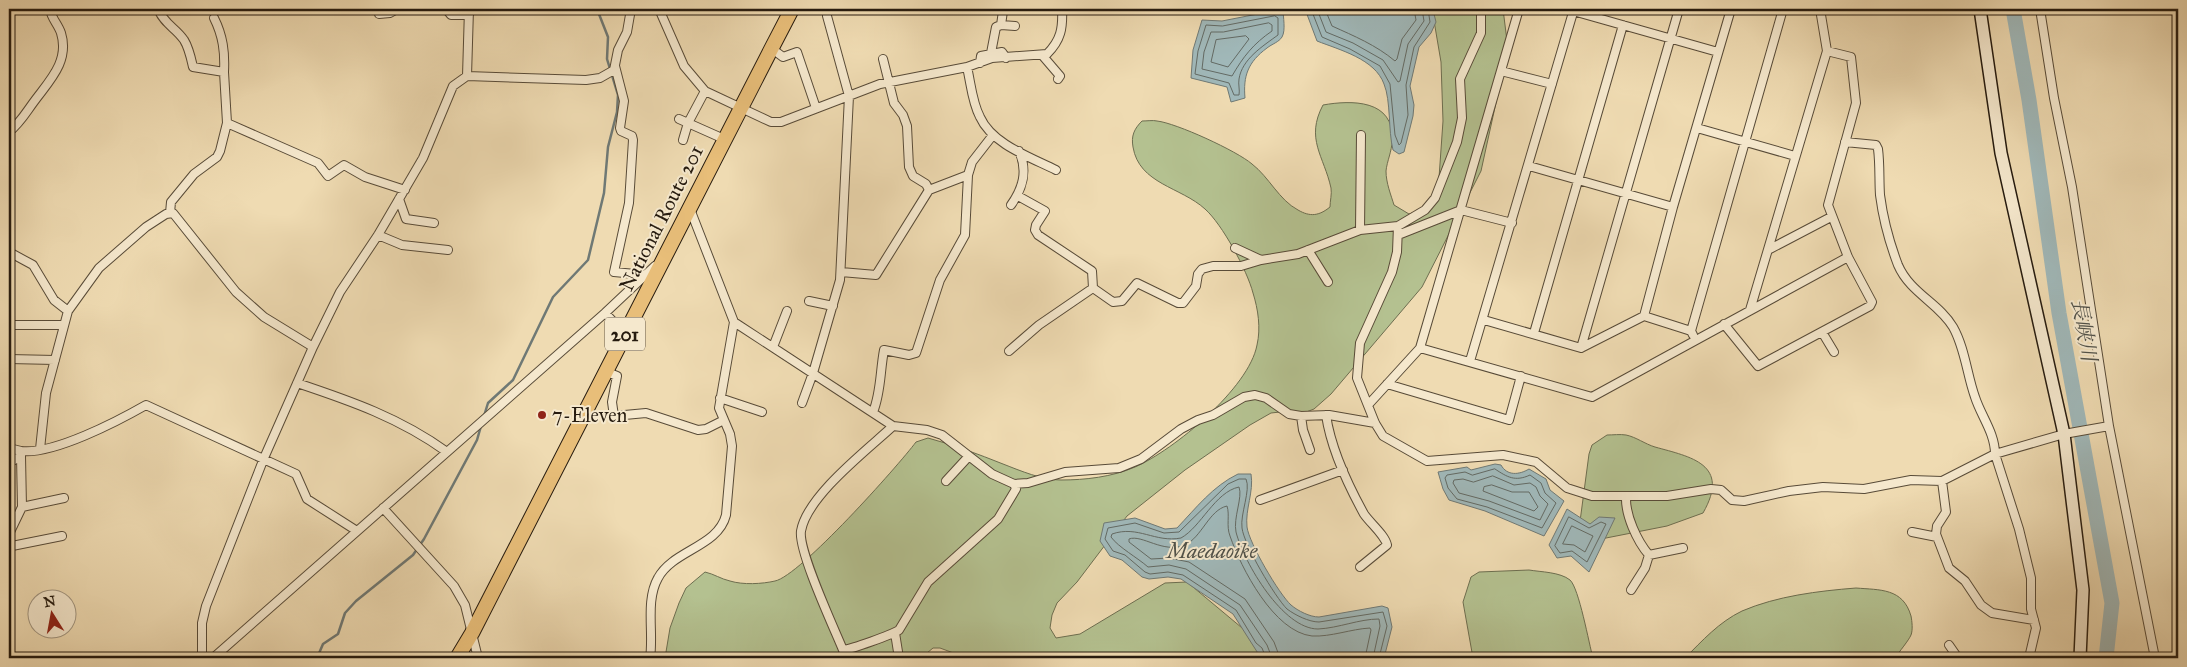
<svg xmlns="http://www.w3.org/2000/svg" width="2187" height="667" font-family="'IM FELL Great Primer','Noto Serif JP',serif">
<rect width="100%" height="100%" fill="#efdbb2"/>
<filter id="stains"><feTurbulence type="fractalNoise" baseFrequency=".004" numOctaves="4"/><feColorMatrix values="0 0 0 0 .2 0 0 0 0 .09 0 0 0 0 .02 0 0 0 .5 -.17"/></filter>
<radialGradient id="worn" r=".72"><stop offset=".6" stop-color="#630" stop-opacity="0"/><stop offset="1" stop-color="#630" stop-opacity=".3"/></radialGradient>
<path fill="#b4c190" stroke="#6d6e50" d="M1432,9h71l6,48 -10,32 -18,82 -59,116 -91,107 -17,15 -13,5 -12,-3 -18,2 -21,12 -65,45 -58,46 -50,66 -20,21 -5,12 -2,13 6,10 24,-4 85,-51 22,-1 91,76h-311l-27,-10h-7l-12,10h-256l5,-30 9,-25 7,-15 19,-16c9,2 16,7 25,9 13,4 32,3 45,0 25,-5 123,-115 141,-139l12,-4c26,7 50,16 75,26 18,7 39,16 58,16 24,0 51,-3 74,-13 39,-17 114,-79 122,-122 4,-17 1,-36 -4,-52 -6,-23 -31,-69 -48,-84 -24,-22 -66,-25 -72,-62 -2,-11 1,-18 9,-26 5,0 11,-1 15,0 19,2 80,30 95,43 17,13 27,36 46,46 12,7 21,6 32,-3 0,-6 2,-13 1,-19 -7,-32 -26,-49 -8,-83 28,-5 72,-6 69,36 0,10 -5,20 -6,30 0,12 5,24 8,34l15,9 18,-5 11,-17 5,-71 -2,-59z
M1607,435c6,0 13,-1 19,0 10,2 19,9 29,12 36,10 76,17 48,66l-36,13 -66,13 -22,-10 10,-75 3,-9z
M1529,570c12,2 31,2 41,10 9,8 19,64 23,78h-120l-10,-56 8,-25 8,-5z
M1856,588c24,2 47,0 55,28 1,5 2,14 0,19 -2,5 -12,17 -16,23h-210c17,-17 34,-36 57,-47 35,-15 76,-20 114,-23z"/>
<path fill="#a0b8b9" stroke="#6f7975" d="M1283,9c0,8 3,21 -1,28 -3,5 -10,7 -15,11 -19,14 -24,28 -22,50l-14,4 -4,-15 -36,-9 2,-28 9,-30 20,1z
M1305,9l128,1 3,12 -5,11 -12,14 -9,39 4,19 -1,11 -9,36 -5,2 -6,-4c-5,-20 -2,-49 -9,-66 -9,-25 -44,-34 -67,-43z
M1495,464l6,1c6,11 18,10 28,4l17,10 4,11 14,11 -20,35 -59,-25 -36,-11 -6,-11 -5,-17 29,-5 4,3z
M1238,474h13c3,18 -6,35 -4,53 2,16 32,67 44,78 7,6 19,12 28,12l63,-11 6,2 4,19 -8,31h-123l-28,-44 -52,-35 -13,-2 -19,2 -7,-2 -20,-17 -12,-4 -10,-15 4,-18 31,-5 30,11 12,-1c19,-20 36,-42 61,-54z
M1567,509l23,15 9,-7 16,1 -26,54 -18,-16 -14,2 -8,-13z"/>
<g fill="none" stroke-linecap="round" stroke-linejoin="round">
<path stroke="#636a64" stroke-width="1" d="M1311,9l11,28 28,12 30,17 10,18 5,51 4,10 2,-2 7,-28 -2,-30 8,-38 16,-25 -2,-13
M1317,9l9,23 27,11 30,17 15,22 2,-1 8,-37 16,-23 -2,-12
M1325,9l7,17c22,10 44,19 63,35l2,-2 5,-20 14,-19 -2,-11
M1275,16l3,2v17c-15,11 -36,24 -39,44 -1,5 1,11 0,16h-5l-5,-12 -34,-9 3,-23 8,-26 16,1z
M1269,23l3,2v6c-19,13 -29,26 -40,45l-30,-7 2,-17 7,-20h12z
M1246,36l3,3 -21,28 -17,-5 5,-22z
M1495,469c12,8 20,13 35,6l11,8 4,10 11,10 -14,25 -55,-21 -30,-8 -9,-11 -3,-10 2,-3 18,-3 7,3z
M1493,476l21,9 16,-2 6,4 4,9 8,8 -8,16 -51,-19 -30,-8 -6,-10 1,-3 9,-1 10,3z
M1492,485l20,7h17l9,15 -4,4 -51,-20 1,-4z
M1569,517l20,11 12,-6 5,2 -19,38 -15,-11 -12,2 -5,-7z
M1572,526l21,10 -8,16 -11,-7 -11,-1z
M1266,658l-4,-10 -6,-5 -20,-33 -53,-35 -15,-3 -18,2 -5,-2 -20,-17 -12,-4 -8,-12 3,-11 27,-5 29,10 15,-1 49,-48 11,-5h7c5,11 -6,35 -4,49 2,17 33,69 45,81 8,6 22,13 32,13l64,-10 4,14 -8,32
M1272,658l-5,-13 -27,-40 -54,-36 -17,-4 -21,2c-10,-9 -30,-20 -37,-30l1,-3c26,-9 43,9 69,4 20,-11 34,-46 58,-51 4,10 -6,31 -3,45 8,31 47,97 82,97 21,-1 41,-10 61,-10l1,7 -7,32
M1280,658l-6,-16 -29,-43 -56,-37 -20,-4 -18,1 -22,-17v-3c13,-5 34,15 56,6 17,-8 24,-35 42,-39 3,9 -1,20 3,30 11,32 44,96 82,100 19,1 39,-7 58,-8l1,2 -6,28"/>
<path stroke="#6f7975" stroke-width="2.5" d="M484,416l4,-13 25,-23 40,-83 35,-37 16,-67 4,-46 9,-35 1,-17 -11,-36 1,-22 -11,-28
M317,658l6,-14 15,-10 7,-21 11,-12 57,-46 11,-16 53,-99 4,-14"/>
<path stroke="#a0b8b9" stroke-width="15" d="M2013,9l16,91 30,213 53,290 -6,55"/>
<defs>
<path id="street" d="M158,9c7,16 17,18 26,31 5,8 7,18 9,27l31,5 3,51
M446,9l5,6h18
M659,9l25,57 21,25 66,31h10l99,-38 87,-17 25,-9 55,-4c14,-14 16,-26 15,-45
M2040,9l14,89 18,89 37,239 46,232
M1573,11l145,41
M379,14l11,-1 7,-4
M214,18c9,18 11,34 10,54
M1001,25l2,-14
M771,48l12,9 14,-5 19,56
M991,53l5,-26 5,-2 14,1
M1042,55l18,21 -2,3
M883,59l11,44 9,12 4,11 2,41 4,9 13,8 3,6
M980,63l1,-7 21,-4 4,6
M615,66l9,35 -4,27 1,3 11,5 1,4 -4,63 -15,69 32,3
M967,67c4,17 5,35 13,50 12,27 50,40 76,53
M1501,71l51,13
M467,76l2,-67
M679,119l45,20
M1697,128l98,28
M9,132c11,-9 16,-18 24,-29 15,-21 37,-41 28,-70 -3,-9 -10,-15 -11,-24
M683,140l5,-17 17,-32
M1845,142l31,3 2,4c2,15 1,31 2,46 3,23 10,49 18,70 12,28 41,38 55,62 12,21 14,48 22,70 6,19 20,36 20,57l24,75 12,49v31l5,19 -7,30
M1529,166l144,41
M968,175l4,-13 21,-27
M1018,196l27,15 -9,14 -1,5 3,5 54,36 1,17 20,14 9,-1 15,-18 41,20h5l13,-17 2,-12 4,-5 11,-3h28l20,-6
M399,199l7,20 28,4
M1011,205c12,-17 17,-34 8,-54
M690,209l44,113 159,104 34,4 15,5 50,39 22,10 14,-1 37,-11 54,-4 22,-9 40,-30 17,-9 15,-5 31,-18 11,-2 11,3 23,16 12,2 28,-1 46,8
M170,213l1,-11 23,-28 23,-17 3,-6 7,-28 91,40 10,13 16,-11 21,12 40,13
M1398,226l-1,26 -5,20 -32,71 -3,35 18,45 8,13 44,25 76,-6 33,7 31,26 25,8h75l44,-7 10,1 11,10 12,1 45,-10 34,-4 41,2 47,-9 31,1 53,-27 69,-20 45,-8
M1360,230l1,-95
M378,235l24,10 46,5
M1398,235l63,-25 51,13
M1235,248l26,12 37,-6 62,-24 38,-4 27,-16 10,-12 22,-56 5,-24 -2,-39 21,-46v-24
M1308,250l20,32
M1768,250l63,-33
M9,252l24,13 21,35 14,11
M841,272l35,3 53,-85 39,-15 -3,60 -25,45 -24,73 -7,2 -25,-5c-4,21 -3,43 -11,62
M809,301l24,5
M1750,310l77,-259 -7,-42
M605,313l20,21
M1644,316l29,-109 58,-198
M1484,320l97,28 63,-32 47,15 2,4
M1724,324l34,42 112,-60 2,-4 -24,-45 -20,-52 28,-102 -5,-46 -24,-6
M9,325h55
M1691,331l92,-322
M1822,332l12,20
M1534,333l89,-308
M773,347l14,-36
M1420,348l172,49 256,-140
M1581,348l98,-339
M1009,351l30,-26 54,-37
M9,359l46,1
M1470,361l104,-352
M607,372l10,4 -5,26 2,14 32,-3 52,17 8,-1 18,-9
M297,383c54,18 103,35 150,69
M1387,384l122,36 12,-44
M720,398l42,14
M802,403l11,-30 27,-93 9,-184 -22,-80
M1368,405l52,-57 99,-339
M1326,415c5,34 22,70 38,99 6,9 21,21 23,31l-27,22
M1301,416l2,14 7,20
M893,426c-26,24 -86,70 -92,105 -3,20 33,97 42,119 9,-1 48,-15 56,-20l29,-48 70,-63 18,-30 -2,-5
M9,448l12,3
M40,449l6,-56 22,-82 31,-43 47,-41 20,-13 7,-1 63,79 28,25 49,30
M9,463l12,-7v-5c32,4 97,-30 125,-46l150,69 11,25 50,32
M946,481l23,-25
M1942,481l4,31 -9,14 -1,8 13,34 16,13 16,24 11,8 42,7
M1626,496c-1,19 11,45 23,59l34,-7
M1260,500l83,-30
M22,507l42,-9
M383,508l71,78 11,19 13,53
M1912,532l25,5
M9,534l13,-27 -1,-51
M9,543l3,3 50,-10
M1631,590l14,-22 4,-13
M895,633l4,25
M1949,645l9,13
M202,658v-35l4,-17 58,-148 49,-111 27,-55 38,-57 45,-77 30,-72 14,-10 119,4 14,-2 14,-8 4,-20 9,-18 4,-23
M213,658l392,-345 50,-47
M650,658c4,-25 -5,-57 8,-80 15,-28 60,-31 68,-63l6,-69 -2,-12 -11,-26 15,-86"/>
<path id="secondary" d="M1980,9l21,144 63,281 19,156 -3,68"/>
<path id="highway" d="M457,658l15,-25c108,-208 212,-417 320,-624"/>
</defs>
<use href="#street" stroke="#584b38" stroke-width="10"/>
<use href="#secondary" stroke="#261b0f" stroke-width="14"/>
<use href="#highway" stroke="#261b0f" stroke-width="16"/>
<use href="#street" stroke="#f5e8cd" stroke-width="8"/>
<use href="#secondary" stroke="#f5e8cd" stroke-width="11"/>
<use href="#highway" stroke="#e8be79" stroke-width="14"/>
</g>
<circle fill="#8f2418" stroke="#f5e8cd" stroke-width="2" cx="542" cy="415" r="5"/>
<g text-anchor="middle" stroke-width="4" stroke-linejoin="round" paint-order="stroke">
<rect fill="#f5e8cd" stroke="#645848" stroke-width="1" x="605" y="317.5" width="40" height="33" rx="4"/>
<g font-size="19" font-weight="bold" fill="#261b0f">
<text x="625" y="341">201</text>
</g>
<g font-size="20" fill="#261b0f" stroke="#f5e8cd">
<text transform="translate(661 218) rotate(-63)" y="7">National Route 201</text>
</g>
<g font-size="20" fill="#261b0f" stroke="#f5e8cd" text-anchor="start">
<text x="552" y="422">7-Eleven</text>
</g>
<g font-size="21" font-style="italic" fill="#51524a" stroke="#f5e8cd">
<text transform="translate(2084 330) rotate(80)" y="7">長峡川</text>
<text x="1212" y="558">Maedaoike</text>
</g>
</g>
<rect width="2187" height="667" fill="none" stroke="#efdbb2" stroke-width="30"/>
<rect x="10" y="10" width="2167" height="647" fill="none" stroke="#261b0f" stroke-width="2.5"/>
<rect x="15" y="15" width="2157" height="637" fill="none" stroke="#261b0f"/>
<g transform="translate(52 614) rotate(349)"><circle r="24" fill="#f5e8cd" stroke="#a29681"/>
<path d="M0-4L9 19L0 12L-9 19Z" fill="#8f2418"/>
<text y="-8" font-size="14" font-weight="bold" text-anchor="middle" fill="#261b0f">N</text>
</g>
<rect width="100%" height="100%" filter="url(#stains)"/>
<rect width="100%" height="100%" fill="url(#worn)"/>
</svg>
